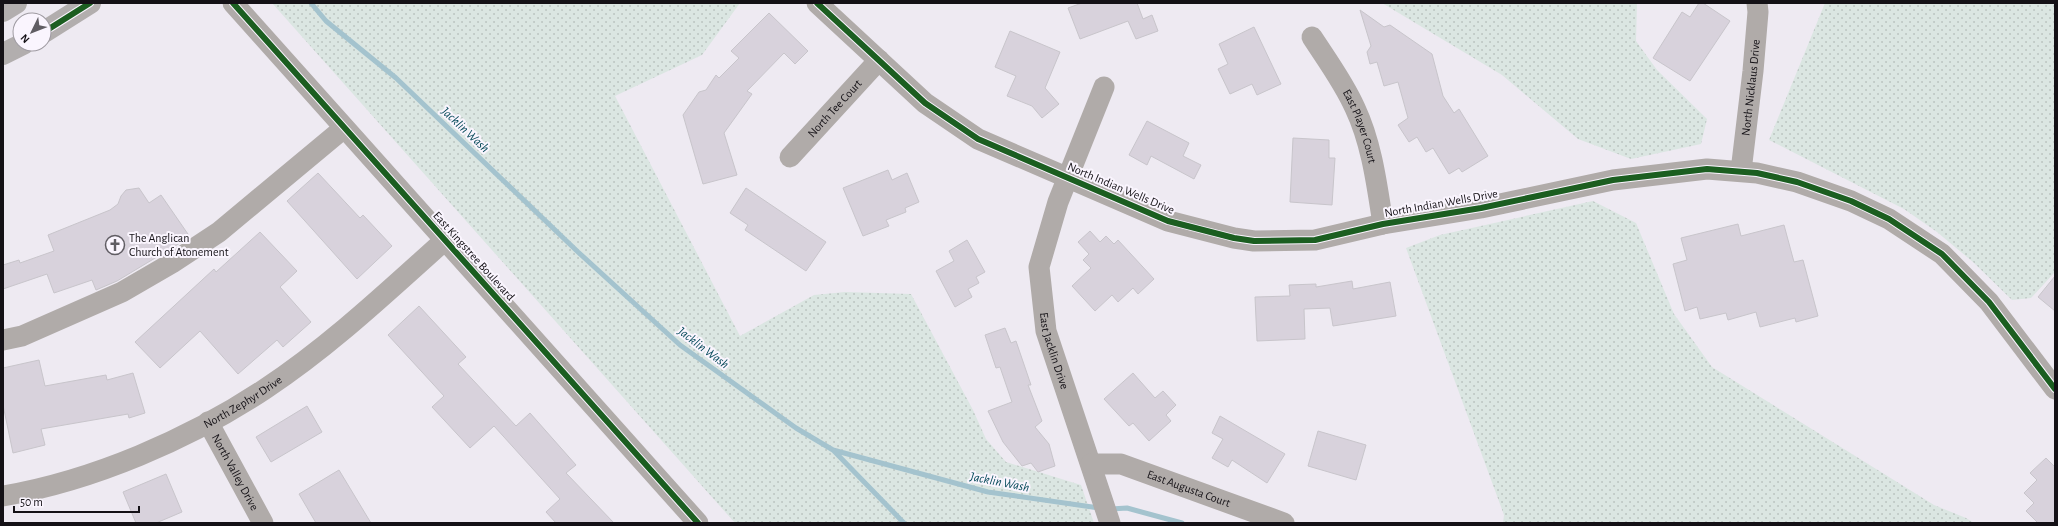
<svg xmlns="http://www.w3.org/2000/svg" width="2058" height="526" font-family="'Alegreya Sans',sans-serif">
<defs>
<pattern id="grass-dots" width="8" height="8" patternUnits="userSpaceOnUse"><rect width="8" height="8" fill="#dbe6e2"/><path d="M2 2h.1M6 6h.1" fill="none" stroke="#bbc4c1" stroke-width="1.8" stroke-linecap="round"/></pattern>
</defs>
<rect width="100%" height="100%" fill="#eeeaf2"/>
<path fill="url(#grass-dots)" d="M272,3h468l-38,52 -87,41 125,240 74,-41 31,-3 66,2 62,116 13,29 20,23 75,23 13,38h-359z
M1382,3h255l-1,38 21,29 50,49 -6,25 -70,15 -53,-20 -76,-64z
M1825,3h230v269l-24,26 -19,2 -39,-38 -36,-30 -33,-23 -135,-69z
M1593,201l43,22 38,91 38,53 222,138 32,13 8,5h-471l1,-8 -98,-267 34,-13z"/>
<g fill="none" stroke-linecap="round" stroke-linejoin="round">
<path stroke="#a4c3ce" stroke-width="5" d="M311,3l15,18 70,57 182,174 102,93 116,83 37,22 155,42 111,16
M834,451l70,72
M1111,509l16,-1 55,15"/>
</g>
<path fill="#d8d2dc" stroke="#c8c5cb" d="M1082,3h55l6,16 9,-4 6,16 -22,8 -8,-18 -48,18 -12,-31z
M1699,3h4l27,18 -40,60 -37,-23 29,-46 8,5z
M1360,10l24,17 6,-2 42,29 11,42 11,17 5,-4 29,47 -26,16 -3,-4 -10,6 -16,-26 -7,4 -9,-15 -8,5 -11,-17 10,-7 -10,-36 -14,4 -7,-24 -7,2 -3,-12 4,-6z
M769,13l39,38 -13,13 -11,-11 -37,38 5,3 -28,39 13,42 -34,9 -20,-69 16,-23 7,-2 10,-15 3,3 20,-20 -8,-7z
M1254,27l27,57 -24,11 -5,-11 -22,10 -12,-25 10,-5 -9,-20z
M1010,31l50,21 -15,36 14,16 -17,14 -10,-12 -25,-10 9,-20 -21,-9z
M1147,121l42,22 -6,13 18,9 -7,14 -43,-23 -4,9 -18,-10z
M1293,138l36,2v18h6l-3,47 -42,-3z
M888,170l4,10 15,-7 12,29 -14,6 1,4 -20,8 3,6 -26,10 -20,-48z
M318,173l42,45 3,-3 29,31 -35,33 -70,-78z
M139,188l10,15 12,-8 29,42 -73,44 -21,9 -4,-10 -38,13 -7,-19 -44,15v-24l16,-5 1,3 34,-12 -6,-16 62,-25 8,-6 3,-8 5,-6z
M746,188l80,54 -20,29 -61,-41 3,-5 -18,-12z
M1738,224l3,12 43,-11 10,37 9,-2 15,56 -22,6 -1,-4 -35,9 -4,-15 -28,8 -2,-7 -26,6 -3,-12 -12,4 -12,-47 14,-4 -6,-22z
M1090,231l10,11 6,-6 8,8 4,-4 36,39 -16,15 -5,-6 -15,14 -6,-7 -17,16 -23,-25 19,-18 -8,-8 6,-6 -11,-12z
M260,232l37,39 -17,16 31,35 -28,25 -6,-7 -39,34 -38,-43 -40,37 -25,-26 79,-73 2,3z
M967,240l18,32 -9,5 3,6 -11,6 4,8 -17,10 -19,-36 18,-10 -5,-10z
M2055,276v35l-17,-14z
M1352,281l1,8 37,-7 6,34 -63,10 -3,-18 -26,1 1,30 -48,2 -2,-44 35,-1 -1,-11 27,-1v3z
M419,306l47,51 -8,7 58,62 14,-13 46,52 -10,8 48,50h-58l-10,-11 14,-13 -66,-73 -24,22 -38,-41 12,-11 -56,-61z
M1005,328l6,15 5,-2 15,44h-3l14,36 -7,6 14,17 6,22 -17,6 -7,-9 -9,3 -19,-24 -15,-31 24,-9 -12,-35 -4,1 -11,-33z
M39,360l6,26 61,-11 1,5 26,-7 12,40 -16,5 -1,-4 -87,15 4,16 -32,8 -10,-48v-37z
M1133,373l22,25 8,-7 13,14 -10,10 5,6 -22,20 -16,-18 -4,3 -25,-27z
M307,406l15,26 -51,30 -15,-25z
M1220,416l65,38 -18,29 -35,-23 -4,7 -16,-9 11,-19 -11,-6z
M1318,431l48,14 -10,35 -48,-14z
M2046,458l9,9v56h-17l-12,-12 8,-8 -10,-10 13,-13 -7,-7z
M339,470l32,53h-55l-17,-29z
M166,474l16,38 -26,11h-20l-13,-31z"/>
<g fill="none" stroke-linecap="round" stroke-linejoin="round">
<g stroke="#b0aba9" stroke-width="21">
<path d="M233,3l465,520"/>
<path d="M817,3l108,100 53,36 190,82 66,17 20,3 61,-1 68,-16 98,-16 132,-28 94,-11 50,4 40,9 54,19 38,18 53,35 47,48 66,87"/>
<path id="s1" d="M1312,37c15,23 32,46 43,71 17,36 22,78 28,116"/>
<path id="s2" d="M1104,87l-46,115 -19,65 7,64 64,192"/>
<path id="s3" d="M790,157l89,-97"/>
<path id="s4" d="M1741,171l12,-100 5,-59 -1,-9"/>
<path d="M3,340l19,-4 100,-44 50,-29 47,-31 125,-104"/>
<path id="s5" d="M208,422l55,101"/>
<path id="s6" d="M1091,464h30l163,59"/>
<path id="s7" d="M3,496c89,-15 187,-57 262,-107 65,-43 122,-97 180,-149"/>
</g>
<path stroke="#b2aeae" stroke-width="22" d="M3,11l13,-8
M44,32l46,-29
M3,54l20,-10"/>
<defs>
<path id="cycleway" d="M233,3l465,520
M817,3l108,100 53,36 190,82 66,17 20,3 61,-1 68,-16 98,-16 132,-28 94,-11 50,4 40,9 54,19 38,18 53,35 47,48 66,87
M44,32l46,-29"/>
</defs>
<use href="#cycleway" stroke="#faf5fe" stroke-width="8"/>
<use href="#cycleway" stroke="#1b5e20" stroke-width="6"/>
</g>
<defs>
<symbol id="church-ring" viewBox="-11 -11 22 22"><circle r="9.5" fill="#faf5fe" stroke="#605d63" stroke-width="1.5"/><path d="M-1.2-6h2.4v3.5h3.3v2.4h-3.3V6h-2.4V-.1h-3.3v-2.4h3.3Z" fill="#605d63"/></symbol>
</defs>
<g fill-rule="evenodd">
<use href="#church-ring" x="104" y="234" width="22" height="22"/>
</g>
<g text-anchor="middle" stroke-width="4" stroke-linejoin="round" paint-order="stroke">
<g font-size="12" fill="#141116" stroke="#faf5fe">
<text dy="4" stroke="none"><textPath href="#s4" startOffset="84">North Nicklaus Drive</textPath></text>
<text dy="4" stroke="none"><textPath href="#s3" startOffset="66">North Tee Court</textPath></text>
<text dy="4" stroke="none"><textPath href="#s1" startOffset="102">East Player Court</textPath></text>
<text transform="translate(1121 188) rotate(23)" y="4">North Indian Wells Drive</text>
<text transform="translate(1441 203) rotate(-10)" y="4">North Indian Wells Drive</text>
<text transform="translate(474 256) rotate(48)" y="4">East Kingstree Boulevard</text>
<text dy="4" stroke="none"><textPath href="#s2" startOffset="277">East Jacklin Drive</textPath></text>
<text dy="4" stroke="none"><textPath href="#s7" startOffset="259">North Zephyr Drive</textPath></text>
<text dy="4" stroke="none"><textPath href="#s5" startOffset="57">North Valley Drive</textPath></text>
<text dy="4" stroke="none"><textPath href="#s6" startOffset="102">East Augusta Court</textPath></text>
</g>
<g font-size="12" fill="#141116" stroke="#faf5fe" text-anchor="start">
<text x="129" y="242">The Anglican<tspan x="129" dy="14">Church of Atonement</tspan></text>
</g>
<g font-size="13" font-style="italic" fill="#044858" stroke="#faf5fe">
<text transform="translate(466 129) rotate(43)" y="5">Jacklin Wash</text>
<text transform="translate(704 347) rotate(37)" y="5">Jacklin Wash</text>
<text transform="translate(1000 481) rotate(11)" y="5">Jacklin Wash</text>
</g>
</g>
<rect width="2058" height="526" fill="none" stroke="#141116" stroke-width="8"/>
<g transform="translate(32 32) rotate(227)"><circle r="19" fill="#faf5fe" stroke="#9e9aa1"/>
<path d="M0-3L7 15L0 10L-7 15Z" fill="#605d63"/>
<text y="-6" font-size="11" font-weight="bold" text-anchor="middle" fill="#141116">N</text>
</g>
<path d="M14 506v6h125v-6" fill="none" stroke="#141116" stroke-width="2"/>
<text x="20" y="506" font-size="12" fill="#141116" stroke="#faf5fe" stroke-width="3" paint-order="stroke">50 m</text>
</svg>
